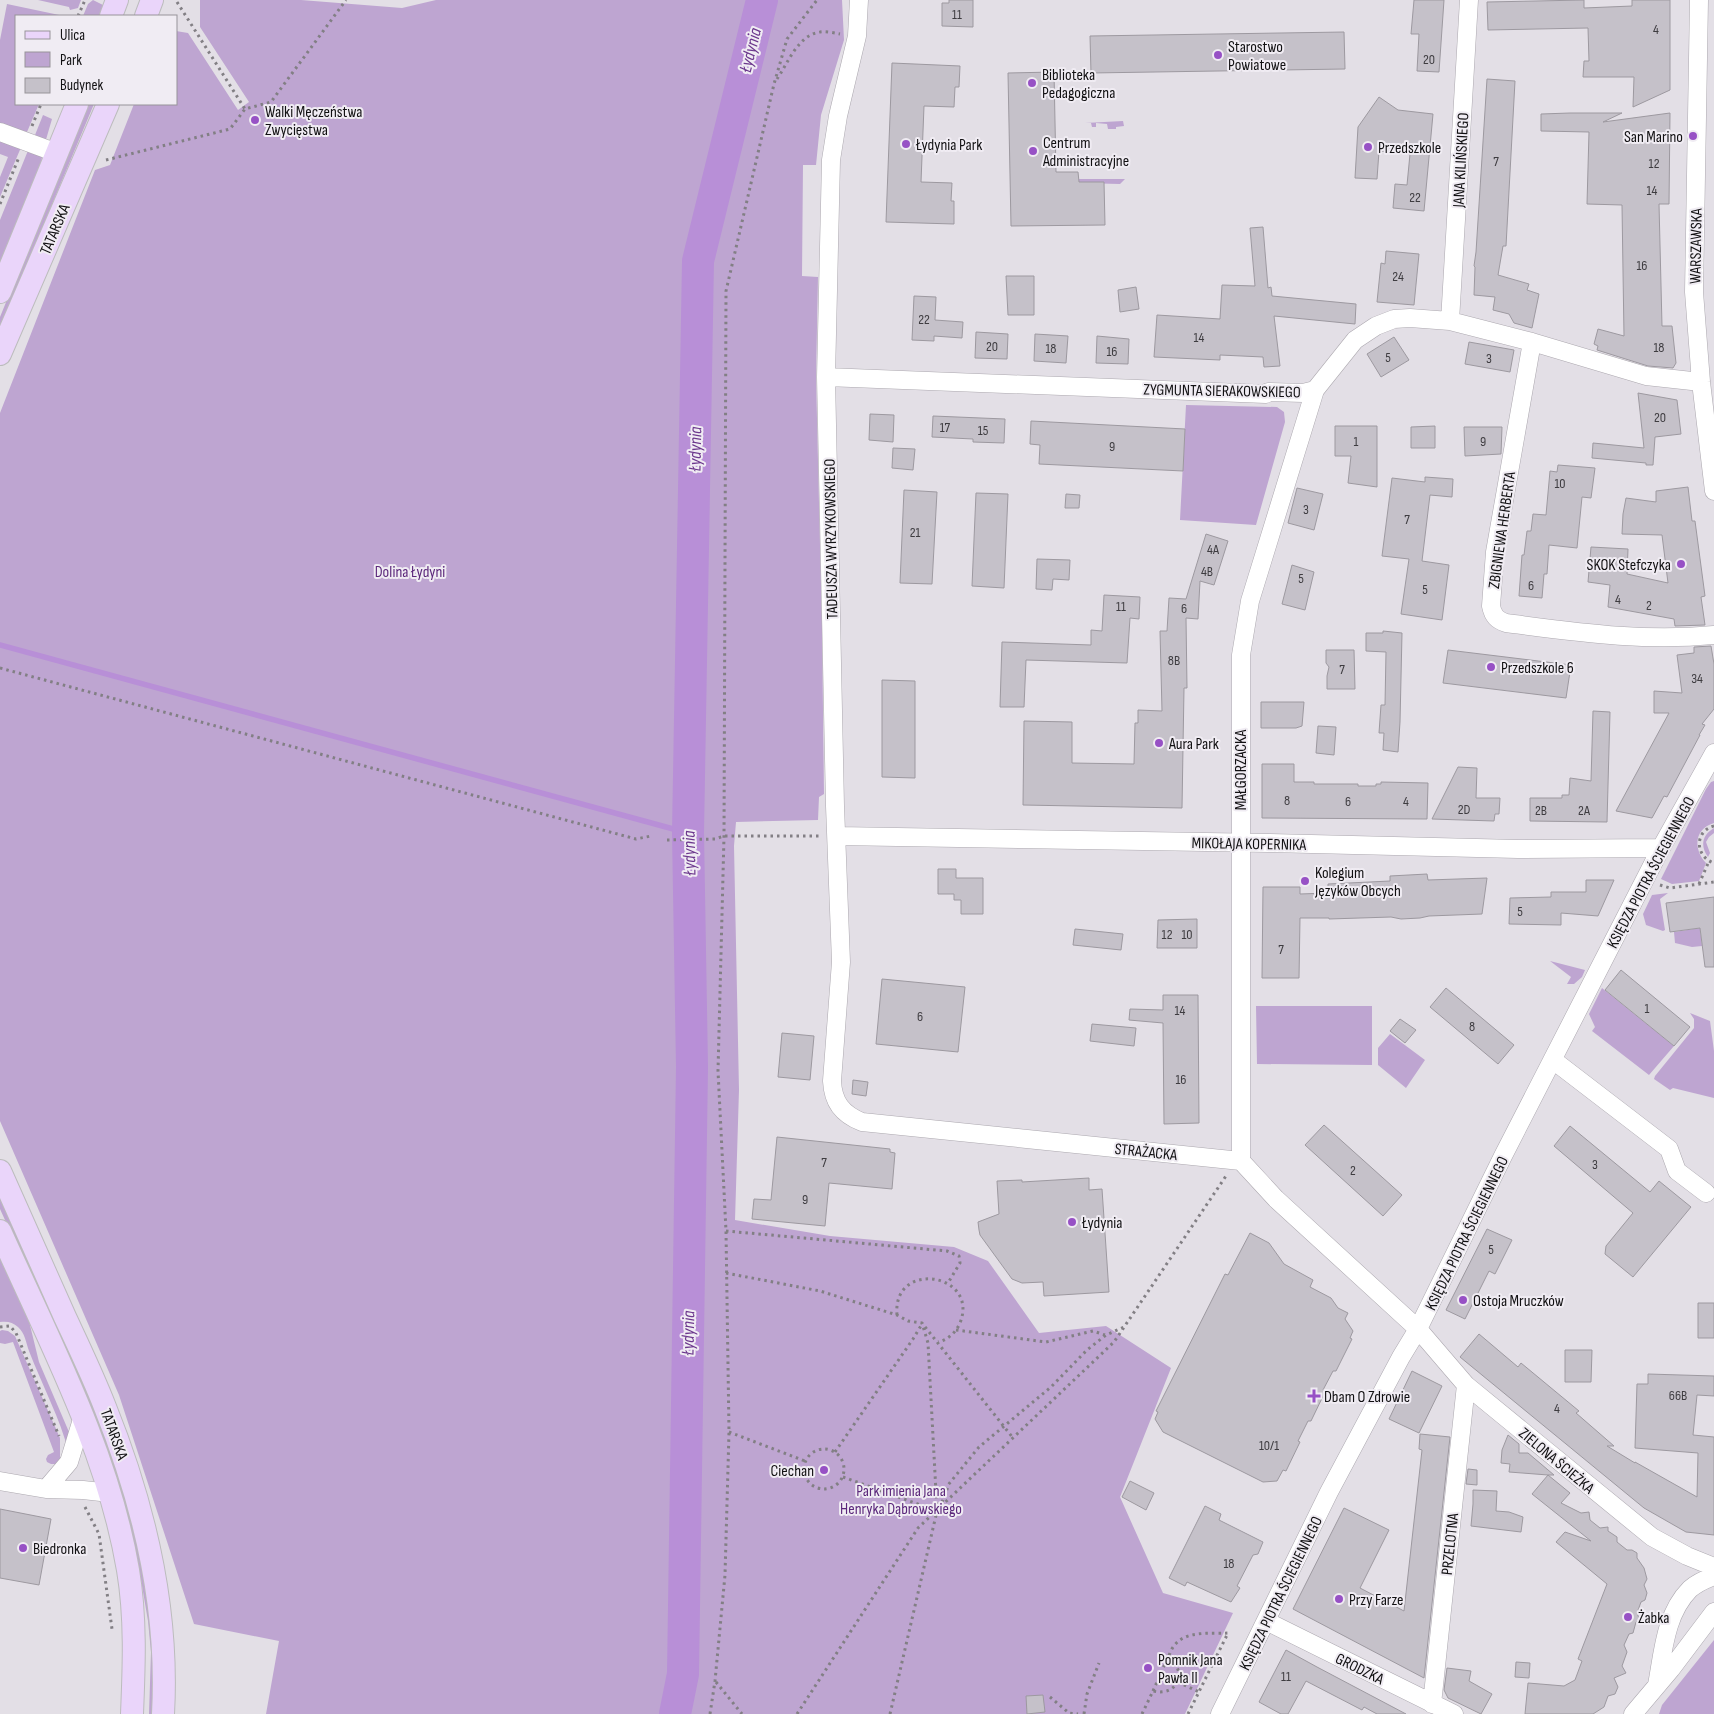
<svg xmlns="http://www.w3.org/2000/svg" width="1714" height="1714" font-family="'Sofia Sans Condensed',sans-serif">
<rect width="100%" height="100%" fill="#e3dfe6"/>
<path fill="#bea5d1" d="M38,0h43l-3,8 -8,2 -1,-3z
M93,0l12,6 -5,10h-17l5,-12z
M200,0h101l101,8 34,-8h406l2,40 -23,75 -5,50h-13l-1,111 16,1 -2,100 6,251 2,166 -5,3 -1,23 -82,2 -2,24 5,244 -4,130 95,16 124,11 34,14 51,72 67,-7 65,42 -51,129 43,96 70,20 -48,101h-919l13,-73 -85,-17 -75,-229 -119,-274v-708l95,-243 15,-5 24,-61h42v-73l12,2 50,77 11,-8 -49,-75z
M7,4l57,12h-48v88h23l-12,28 -27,-8v-84z
M87,104h7l-94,225v-12z
M43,115l9,4 -7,24 -12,-3z
M1123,121l1,5 -8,1v2h-8l-1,-5 -11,-1v4h-4l-1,-4h-6z
M0,138l22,7 -22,52v-20l8,-20 -8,-3z
M29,148l13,8 -1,11 -41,100v-47z
M1079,179h46l-5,5 -41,-1z
M1186,405l91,2 7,5 1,10 -29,103 -76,-5z
M1714,781v42c-20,6 -21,26 -8,40l-7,18 -27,3 -11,-5 45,-90 5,-7z
M1714,828v5l-5,4 -3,5 4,11 -2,4c-8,-11 -6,-22 6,-29z
M1668,893l-8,6 5,31 -2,1 -17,-6 -3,-11 9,-19z
M1700,928l2,18 -10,1 -17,-4 -1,-11z
M1550,961l35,9 -3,7 -8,7h-7l4,-7z
M1602,988l72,58 -25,29 -57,-44 3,-4 -6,-13z
M1256,1006h116v59l-115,-1z
M1690,1013l20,8 4,30v47l-41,-10 -3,2 -16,-11 1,-3 39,-48v-9z
M1390,1034l35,26 -19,28 -28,-23v-17z
M0,1197l105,234 28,92 20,99 1,92h-5l2,-62 -3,-31 -8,-47 -55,-178 -85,-187z
M0,1255l29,66 10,41 30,70v21c-9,-35 -27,-68 -40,-102 -3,-8 -4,-18 -11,-24 -5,-5 -11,-6 -18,-5z
M2,1330l6,1 7,5 45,102v26h-9l-4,-2 -1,-3 2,-4 6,-3 -41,-110 -8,2 -5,-1v-12z
M1714,1640v74h-55l3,-9z"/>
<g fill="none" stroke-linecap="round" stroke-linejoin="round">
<path stroke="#b88fd7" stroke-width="5.5" d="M0,645l688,188"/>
<path stroke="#b88fd7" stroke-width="32" d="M675,1714l8,-40 9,-607 -4,-234 10,-572 64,-261"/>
</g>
<path fill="#c5c1c9" stroke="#9d99a0" d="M949,0h24v27l-31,-1v-23h7z
M1414,0h30l-5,72 -22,-1 2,-37h-8z
M1584,0v8l48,-2v-6h38v90l-37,17 1,-30h-51l1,-16h5l-1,-33 -100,2 -1,-28z
M1344,32l1,37 -254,4 -1,-37z
M892,63l68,3 -1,21h-4l-1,20 -30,-1 -3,76 31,1 -1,18h3v23l-68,-2z
M1054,72l2,100h22l1,10h25l1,43 -94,1 -3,-153z
M1487,79l28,2 -9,165h-3l-5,29 31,9 -2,6 12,4 -7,34 -18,-5 -5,-9 -16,-4 2,-13 -21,-2 1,-28 -1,-1 2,-14z
M1379,97l19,13 35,4 -9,97 -31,-3 2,-24 12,1 3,-31 -31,-3 -2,28 -22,-1 3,-51z
M1570,113h52l-19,9 67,-9 -1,91h-10l3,122h10l4,37 -3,5 -25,-2 -51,-16 1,-4 -4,-2 4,-15 26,7 -2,-131 -35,-1 2,-72 -48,-1v-17z
M1263,227l5,61 3,-1 1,9 84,8 -1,20 -81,-8 6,50 -16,1 -1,-10 -43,-2v5l-66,-3 3,-42 63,4 2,-34 33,1 -5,-58z
M1386,251l33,3 -5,51 -37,-3 4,-39 4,1z
M1006,276h28v39h-26z
M1136,287l3,22 -19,3 -2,-22z
M914,296l22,1 -1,23 28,2 -1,16 -28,-2v5l-22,-1z
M976,332l32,2 -1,25 -32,-1z
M1035,334l33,2 -2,27 -32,-2z
M1097,336l32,3 -1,25 -32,-1z
M1394,337l15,23 -28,17 -14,-23z
M1469,342l45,8 -4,22 -45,-8z
M1638,393l39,7 4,34 -26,3 -2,28h-7v-2l-54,-5 1,-15 51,5z
M870,414l24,1 -1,27 -24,-2z
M933,416l72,3 -1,24 -31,-1v-3l-41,-2z
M1031,421l154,8 -2,42 -144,-7 1,-19 -10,-1z
M1335,426h42v61l-29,-4 3,-27h-16z
M1435,426v22h-24v-21z
M1464,427h38l-1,27 -36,2z
M893,448l22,1 -2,21 -21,-2z
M1558,465l37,3 -4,30 -9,-1 -5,51 -28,-3 -2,29h-3l-2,24 -23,-2 3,-41h2l3,-24h4l2,-17 13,1 4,-44 7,1z
M1425,477l28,2 -1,18 -22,-2 -8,66 27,4 -7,55 -41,-6 8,-55 -27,-3 10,-78 33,4z
M1688,487l4,34h3l10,75 -4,1 4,28 -30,1 -1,-7 -66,-12 2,-22 -22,-3 3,-35 37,2 -1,25 41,9 -6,-48 -40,-1 1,-20 3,-16 30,4v-11z
M1297,488l26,6 -9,36 -26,-7z
M904,490l33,2 -5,92 -32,-1z
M976,493l32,1 -4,94 -32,-2z
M1066,494l14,1 -1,13h-14z
M1206,534l22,7 -14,44 -14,-4 -2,38 -12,-1 1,70h-3l-2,120 -159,-3 1,-84 48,1v41l62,1 1,-41h3v-13l24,1 -2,-80h7l2,-33 17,1z
M1037,559l33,1 -1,20 -16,-1 -1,11 -16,-1z
M1292,565l22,7 -9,38 -23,-6z
M1104,595l36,2 -1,22 -9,-1 -3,45 -101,-3 -2,47h-24l2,-65 89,3v-15l11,1z
M1383,631l19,2 -2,89 -2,30 -15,-2 1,-17h-5l2,-28h4l1,-53 -20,-1v-18h17z
M1711,646l3,18v45l-12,15 3,1 -6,10h1l-33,62 -3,-1 -12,22 -36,-7 53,-98h-15v-22l28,2 -5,-38 17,-2v-6z
M1326,650h28l1,39h-28v-13l2,-9 -3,-4z
M1448,650l123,15 -5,33 -123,-15z
M882,680l33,1v97l-33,-1z
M1261,702h43l-2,24 -6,2h-35z
M1593,711l17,1 -3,110 -77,-1v-23h32v-3h7l1,-17 21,3z
M1318,726l18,1 -2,28 -18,-2z
M1262,764h32v18h20v2h44v2h18v-2h5v-2l47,1 -1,36 -165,-1z
M1458,767l19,1 -1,30h24l-1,16h-4l-1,7 -62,-2z
M938,869h18v9h27v36h-22v-14h-7v-6h-16z
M1427,874l1,6 59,-2 -5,36 -53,2 -9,2 -19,1 -10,-2 -62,2v-1h-29l-1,60h-37l1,-91h37v7l28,-1v-9l62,-3v-5z
M1586,880h28l-16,36 -37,-3v12l-52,-1 1,-26 41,-1v-5h35z
M1714,897v70h-9l-5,-39 -30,4 -4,-29z
M1197,919v29h-40l1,-28z
M1075,929l48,5 -2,16 -48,-5z
M1621,970l69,57 -16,19 -69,-56z
M882,979l83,8 -7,65 -82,-8z
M1446,988l68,57 -16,19 -68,-57z
M1163,995h35l1,128 -35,1 -1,-101 -34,-3 1,-11 33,1z
M1400,1019l16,11 -11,13 -15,-12z
M1092,1024l44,4 -2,18 -44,-5z
M782,1033l32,3 -4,44 -32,-3z
M853,1080l15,2 -2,14 -14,-2z
M1324,1125l78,70 -19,21 -78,-71z
M1570,1126l80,66 9,-11 32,26 -58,70 -28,-23 1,-8 27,-33 -79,-67z
M777,1137l113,12v3l5,1 -3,36 -63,-6 -4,43 -73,-7 2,-20 17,1z
M1089,1178v12l13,-1 7,103 -65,4 -1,-14 -21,1 -10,-4 -32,-44 -1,-5 -1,-8 21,-8 -2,-33 25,-1v2z
M1487,1229l25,11 -17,34 -6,-3 -24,48 -19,-9z
M1250,1233l19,10 15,21 29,16 -3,7 21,11 7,10 10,5 -3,6 8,12 -3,7 2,1 -16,32h-3l-10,19 2,2 -14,29h-3l-10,20 2,1 -14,29 -3,-1 -6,11 -14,1 -100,-50 -8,-13 3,-7 -2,-1 69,-137 3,1z
M1698,1303h16v35h-16z
M1479,1334l39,33 3,-4 58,48 -3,2 38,33h-7l28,17v-1l62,35 1,-44 -63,-5 2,-64h11v-10l66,2v20l-17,-1 -4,40 21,2v98l-28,-3 -42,-24 -184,-151z
M1565,1350h27l-1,32h-26z
M1412,1371l30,15 -23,47 -30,-14z
M1420,1434l30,3 -26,241 -131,-69 51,-101 45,22 -29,58 44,23 18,-161 -3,-1z
M1508,1435l11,9v9h9l26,22h-6l22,18 -9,10 20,10 8,-1 1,8 10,8 8,-1v4l9,6v5l10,8h5l5,3v5l7,10 3,11 -3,6 3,8 -2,7 -4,2 -4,11 3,8 -4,1 -3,11 -4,1 -5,11 3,7 -5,14 4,7 -12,5 4,9 -3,7 -7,2 -4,11 -11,7h-68l3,-31 36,3 11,-6 7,-19 -4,-2 29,-75 -51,-42 9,-10 26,9 -59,-47 16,-19 -39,-3 1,-8 -9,-1 1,-13z
M1468,1469l9,1v15l-11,-1z
M1130,1481l24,12 -8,17 -24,-13z
M1473,1490l24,1 -1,20 13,1 14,5 -2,15 -50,-6 2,-22z
M1205,1506l16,8 -2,6 44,22 -5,12 -5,1 -16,31 3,2 -9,14 -44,-20 -2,4 -16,-8z
M0,1509l51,10 -12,66 -39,-7z
M1286,1650l31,17 89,47h-29l-13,-7 -2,3 -56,-29 -18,33h-7l-22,-12z
M1516,1662l14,1 -1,15 -14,-1z
M1447,1668l24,3 -2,10 23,13 -11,20 -33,-16 -4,-8z
M1043,1695l2,17 -18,2 -1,-18z"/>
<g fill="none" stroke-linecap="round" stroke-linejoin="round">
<defs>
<path id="minor" d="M859,0l-2,36 -19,80 -7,44 -5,217 9,429 6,156 -9,119c1,21 10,33 30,41l379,39 35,38 142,130 48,56 186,152 35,19 27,11
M1699,0l-5,292 7,90 13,109
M0,132l57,21
M1450,321l19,-321
M1532,342l-37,210 -4,54c2,10 6,14 15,17 71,9 137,19 208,12
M826,377l440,17 2,-2 35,1 12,-3 40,-50 21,-14 18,-7 16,-1 40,3 82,21 114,34 55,6
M837,836l432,7 249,6 143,-1
M1553,1060l116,89 8,22 29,22
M1241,1161v-506l9,-54 65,-211
M0,1481l46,8 37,1 27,3
M46,1489l23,-27 14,-46
M1266,1621l188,93
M1657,1685c6,-32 8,-71 33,-96 7,-6 16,-10 24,-13
M1432,1704l34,-319
M1220,1714l109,-222 72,-135 17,-28 85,-173 158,-308 53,-95
M1633,1714l38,-45 43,-57"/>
<path id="major" d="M111,16l6,-16
M146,16l6,-16
M0,292l77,-188
M0,354l108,-250
M0,1171c22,49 43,97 65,146 14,30 28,59 40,90 39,97 64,202 58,307
M0,1231c49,110 108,220 128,339 8,48 6,96 4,144"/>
</defs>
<use href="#minor" stroke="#aca8af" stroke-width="19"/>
<use href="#major" stroke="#bcbcbd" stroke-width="24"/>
<path stroke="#827f84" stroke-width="3" stroke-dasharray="2.5 4" stroke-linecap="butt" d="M177,2l68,107
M78,16l7,-16
M777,79c11,-16 21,-44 43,-47 6,-1 14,1 20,2
M32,126l9,-22
M106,160l124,-31 15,-20 26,-7 75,-102
M0,204l19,-47
M0,668l636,171 15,-3
M1714,826c-20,5 -19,31 0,37
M667,840l48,-1 9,-3h95
M1699,884l10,-23
M1660,885l10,3 44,-6
M726,1231l221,20 12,5 1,7 -12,20
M726,1273l94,18 77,24 11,6 14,2 91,115
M897,1315c-5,-56 83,-42 63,8 -4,9 -12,17 -22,19
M0,1327l10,-1 6,7 43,103
M956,1330l90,12 47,-11 12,4
M729,1432l76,29
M804 1469a20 20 0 1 1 40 0a20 20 0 1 1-40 0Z
M835,1452l78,-113 9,-15
M843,1477l94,34
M85,1507l14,27 13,95
M939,1508l7,-14 2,-9 31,-38 72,-60 36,-37 19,-15 18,-8
M716,1682l26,32
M1178,1682l21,10
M1153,1691l15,-34
M1050,1697l19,16 9,1
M710,1714l5,-33 10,-106 4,-143 -3,-201 -8,-160 6,-235 2,-545 48,-207 13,-45 30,-39
M797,1714l121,-186 196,-186 112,-166
M890,1714l47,-203 -9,-168 -6,-20
M1084,1714l3,-20 12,-31
M1142,1714l11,-23c24,6 36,-19 15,-34 2,-3 3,-8 6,-11 11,-16 37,-12 54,-13l-40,81"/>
<use href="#minor" stroke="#fff" stroke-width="18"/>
<use href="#major" stroke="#ead5fa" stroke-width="22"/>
</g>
<g fill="#9751c5" stroke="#f0ecf3" stroke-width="2">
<circle cx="1218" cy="55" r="5"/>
<circle cx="1032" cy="83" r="5"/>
<circle cx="255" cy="120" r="5"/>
<circle cx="1693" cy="136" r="5"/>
<circle cx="906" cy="144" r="5"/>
<circle cx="1368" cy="147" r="5"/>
<circle cx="1033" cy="151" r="5"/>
<circle cx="1681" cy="564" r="5"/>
<circle cx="1491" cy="667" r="5"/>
<circle cx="1159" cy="743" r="5"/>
<circle cx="1305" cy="881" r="5"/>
<circle cx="1072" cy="1222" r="5"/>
<circle cx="1463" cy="1300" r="5"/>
<path d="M1311.5 1388.5h5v5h5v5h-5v5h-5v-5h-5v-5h5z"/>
<circle cx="824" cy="1470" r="5"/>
<circle cx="23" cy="1548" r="5"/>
<circle cx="1339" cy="1599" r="5"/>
<circle cx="1628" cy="1617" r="5"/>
<circle cx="1148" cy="1668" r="5"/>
</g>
<g text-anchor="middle" stroke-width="4" stroke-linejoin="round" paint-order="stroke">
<g font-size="14" fill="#3e3c40">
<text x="957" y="19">11</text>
<text x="1656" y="34">4</text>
<text x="1429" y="64">20</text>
<text x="1496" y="166">7</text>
<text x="1654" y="168">12</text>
<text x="1652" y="195">14</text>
<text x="1415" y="202">22</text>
<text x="1642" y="270">16</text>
<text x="1398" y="281">24</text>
<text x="924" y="324">22</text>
<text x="1199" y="342">14</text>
<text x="992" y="351">20</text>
<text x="1659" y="352">18</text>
<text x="1051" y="353">18</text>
<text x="1112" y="356">16</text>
<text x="1388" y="362">5</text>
<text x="1489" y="363">3</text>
<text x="1660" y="422">20</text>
<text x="945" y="432">17</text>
<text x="983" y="435">15</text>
<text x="1356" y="446">1</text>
<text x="1483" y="446">9</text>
<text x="1112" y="451">9</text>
<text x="1560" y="488">10</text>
<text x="1306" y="514">3</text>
<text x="1407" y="524">7</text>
<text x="915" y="537">21</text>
<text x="1213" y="554">4A</text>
<text x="1207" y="576">4B</text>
<text x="1301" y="583">5</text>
<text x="1531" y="590">6</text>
<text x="1425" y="594">5</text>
<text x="1618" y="604">4</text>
<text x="1649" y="610">2</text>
<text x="1121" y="611">11</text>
<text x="1184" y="613">6</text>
<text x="1174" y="665">8B</text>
<text x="1342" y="674">7</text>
<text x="1697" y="683">34</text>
<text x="1287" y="805">8</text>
<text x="1348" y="806">6</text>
<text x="1406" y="806">4</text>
<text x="1464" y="814">2D</text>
<text x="1541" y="815">2B</text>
<text x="1584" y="815">2A</text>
<text x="1520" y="916">5</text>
<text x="1167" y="939">12</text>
<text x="1187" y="939">10</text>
<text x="1281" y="954">7</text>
<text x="1647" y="1013">1</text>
<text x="1180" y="1015">14</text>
<text x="920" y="1021">6</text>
<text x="1472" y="1031">8</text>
<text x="1181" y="1084">16</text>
<text x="824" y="1167">7</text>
<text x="1595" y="1169">3</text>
<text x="1353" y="1175">2</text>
<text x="805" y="1204">9</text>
<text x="1491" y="1254">5</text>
<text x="1678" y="1400">66B</text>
<text x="1557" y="1413">4</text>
<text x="1269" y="1450">10/1</text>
<text x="1229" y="1568">18</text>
<text x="1286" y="1681">11</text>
</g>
<g font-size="16" fill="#111012" stroke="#f0ecf3" text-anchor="start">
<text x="1228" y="52">Starostwo<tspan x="1228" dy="18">Powiatowe</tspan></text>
<text x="1042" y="80">Biblioteka<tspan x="1042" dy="18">Pedagogiczna</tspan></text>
<text x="265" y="117">Walki Męczeństwa<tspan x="265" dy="18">Zwycięstwa</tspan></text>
<text x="1683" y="142" text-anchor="end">San Marino</text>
<text x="1043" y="148">Centrum<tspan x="1043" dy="18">Administracyjne</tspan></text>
<text x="916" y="150">Łydynia Park</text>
<text x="1378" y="153">Przedszkole</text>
<text x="1671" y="570" text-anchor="end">SKOK Stefczyka</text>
<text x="1501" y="673">Przedszkole 6</text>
<text x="1169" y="749">Aura Park</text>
<text x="1315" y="878">Kolegium<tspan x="1315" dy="18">Języków Obcych</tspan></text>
<text x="1082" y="1228">Łydynia</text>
<text x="1473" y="1306">Ostoja Mruczków</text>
<text x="1324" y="1402">Dbam O Zdrowie</text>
<text x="814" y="1476" text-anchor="end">Ciechan</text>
<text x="33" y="1554">Biedronka</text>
<text x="1349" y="1605">Przy Farze</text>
<text x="1638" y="1623">Żabka</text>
<text x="1158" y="1665">Pomnik Jana<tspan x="1158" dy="18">Pawła II</tspan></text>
</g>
<g font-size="16" fill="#111012" stroke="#f0ecf3">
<text transform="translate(1460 160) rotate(-87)" y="6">JANA KILIŃSKIEGO</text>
<text transform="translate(54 229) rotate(-67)" y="6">TATARSKA</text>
<text transform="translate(1695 246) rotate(-89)" y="6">WARSZAWSKA</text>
<text transform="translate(1222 390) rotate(1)" y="6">ZYGMUNTA SIERAKOWSKIEGO</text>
<text transform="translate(1501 530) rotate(-82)" y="6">ZBIGNIEWA HERBERTA</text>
<text transform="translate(830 539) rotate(-91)" y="6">TADEUSZA WYRZYKOWSKIEGO</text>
<text transform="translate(1240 770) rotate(-90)" y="6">MAŁGORZACKA</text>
<text transform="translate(1249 843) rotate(1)" y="6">MIKOŁAJA KOPERNIKA</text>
<text transform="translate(1650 872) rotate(-62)" y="6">KSIĘDZA PIOTRA ŚCIEGIENNEGO</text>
<text transform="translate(1146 1151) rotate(6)" y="6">STRAŻACKA</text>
<text transform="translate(1466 1233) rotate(-64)" y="6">KSIĘDZA PIOTRA ŚCIEGIENNEGO</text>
<text transform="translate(115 1434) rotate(70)" y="6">TATARSKA</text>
<text transform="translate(1557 1460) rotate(40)" y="6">ZIELONA ŚCIEŻKA</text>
<text transform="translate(1449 1544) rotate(-84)" y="6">PRZELOTNA</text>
<text transform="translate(1280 1593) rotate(-64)" y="6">KSIĘDZA PIOTRA ŚCIEGIENNEGO</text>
<text transform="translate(1360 1668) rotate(26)" y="6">GRODZKA</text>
</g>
<g font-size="16" fill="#5b277b" stroke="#f0ecf3">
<text x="410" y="577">Dolina Łydyni</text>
<text x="901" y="1496">Park imienia Jana<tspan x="901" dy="18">Henryka Dąbrowskiego</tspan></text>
</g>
<g font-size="18" font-style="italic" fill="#6c388d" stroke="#f0ecf3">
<text transform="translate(750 50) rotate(-76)" y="6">Łydynia</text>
<text transform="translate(695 449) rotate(-89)" y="6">Łydynia</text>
<text transform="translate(689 853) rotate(-91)" y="6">Łydynia</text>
<text transform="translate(688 1333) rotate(-89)" y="6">Łydynia</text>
</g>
</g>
<rect x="15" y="15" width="162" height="90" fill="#f0ecf3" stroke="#979499"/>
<rect x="25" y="31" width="25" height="8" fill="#ead5fa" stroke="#979499"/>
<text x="60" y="40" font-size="15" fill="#111012">Ulica</text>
<rect x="25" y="52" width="25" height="15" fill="#bea5d1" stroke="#979499"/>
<text x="60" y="65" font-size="15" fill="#111012">Park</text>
<rect x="25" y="78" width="25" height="15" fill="#c5c1c9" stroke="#979499"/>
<text x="60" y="90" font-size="15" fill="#111012">Budynek</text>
</svg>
